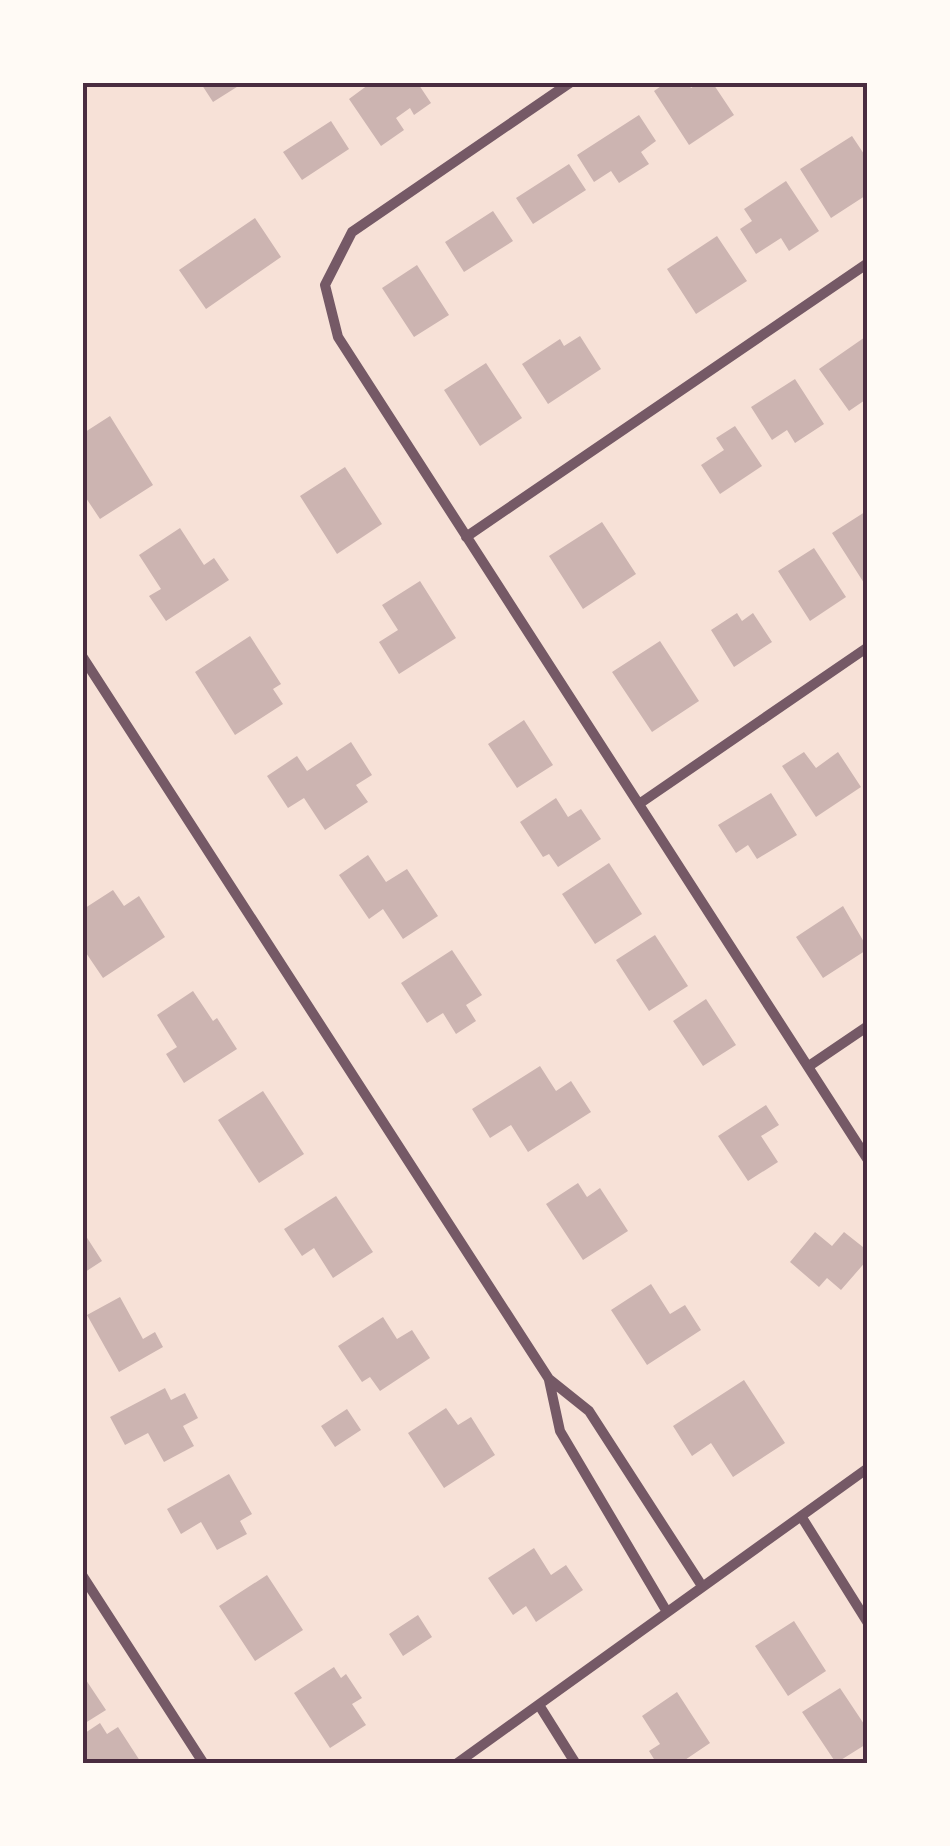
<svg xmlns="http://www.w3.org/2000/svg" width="950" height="1846" font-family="Inter,sans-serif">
<rect width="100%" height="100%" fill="#f7e1d7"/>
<path fill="#ccb4b1" d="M200,82h38l2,3 -27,17z
M372,82h45l14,21 -17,12 -4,-7 -14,10 8,12 -23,16 -32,-47z
M667,82h21l3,6 9,-6h12l22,33 -45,30 -35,-54z
M639,115l17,26 -15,11 8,12 -30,19 -8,-12 -17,11 -17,-27z
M331,121l18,28 -47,31 -19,-28z
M852,136l16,24v34l-37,24 -31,-49z
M569,164l17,26 -53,34 -17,-26z
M786,181l33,50 -30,20 -8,-13 -25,16 -16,-25 12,-8 -8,-12z
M493,211l20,30 -49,31 -19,-30z
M255,218l26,39 -75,52 -27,-39z
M717,236l30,45 -51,33 -29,-45z
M417,265l32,50 -35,22 -32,-49z
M868,335v63l-19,13 -30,-42z
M580,336l21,33 -53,35 -26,-40 38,-25 4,7z
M486,363l36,55 -42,28 -36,-56z
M795,379l29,45 -29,19 -8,-13 -15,10 -21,-33z
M110,416l43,69 -53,34 -18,-27v-58z
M735,426l27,40 -42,28 -19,-29 23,-15 -8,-12z
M345,467l37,57 -45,30 -37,-58z
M868,510v70l-4,3 -32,-50z
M602,522l34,52 -53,35 -34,-53z
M180,528l24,37 10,-7 15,22 -63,41 -17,-25 12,-7 -22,-34z
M814,548l32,49 -36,24 -32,-50z
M420,581l36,57 -57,36 -20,-32 19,-12 -16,-25z
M737,613l5,8 11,-8 19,29 -38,25 -23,-37z
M250,636l31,48 -8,5 10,15 -48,31 -40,-63z
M660,641l39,60 -47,31 -40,-60z
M524,720l29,45 -36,23 -29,-44z
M351,742l21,33 -16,10 12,17 -43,28 -21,-32 -16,10 -21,-32 30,-20 10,15z
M804,752l12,16 22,-16 23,35 -45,30 -34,-51z
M771,793l26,42 -40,24 -9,-14 -12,8 -18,-28z
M556,798l12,19 13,-8 20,30 -43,28 -9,-13 -6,3 -23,-35z
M368,855l18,27 21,-13 31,47 -35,23 -20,-30 -14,10 -30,-44z
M609,863l33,51 -47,30 -33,-50z
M113,890l11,16 15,-10 26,41 -62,41 -21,-31v-37z
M843,906l25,43 -45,29 -27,-41z
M655,935l33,51 -39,25 -33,-51z
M452,950l30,45 -16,10 10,16 -20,13 -13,-21 -16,10 -26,-40z
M193,991l20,30 4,-3 20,31 -53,34 -18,-29 11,-7 -20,-32z
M706,999l30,46 -33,21 -30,-45z
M540,1066l16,25 15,-10 20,31 -63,40 -17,-27 -21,13 -18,-29z
M263,1091l41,63 -45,29 -41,-63z
M766,1105l13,20 -18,11 17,26 -30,19 -30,-45z
M578,1183l9,14 13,-9 28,43 -45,29 -37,-56z
M336,1196l37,56 -40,26 -19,-30 -12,8 -18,-27z
M82,1230l20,31 -20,13z
M815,1232l17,14 12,-14 24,19v8l-27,31 -14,-12 -8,9 -29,-25z
M651,1284l19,30 15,-9 16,25 -54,35 -36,-55z
M120,1297l23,42 12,-7 8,15 -44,25 -32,-57z
M383,1317l14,22 15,-9 18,28 -50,33 -10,-14 -8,5 -24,-36z
M744,1380l41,63 -52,34 -22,-34 -19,13 -19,-30z
M165,1388l6,12 14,-7 13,25 -15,8 11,20 -30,16 -16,-29 -23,12 -15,-28z
M446,1408l12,17 13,-8 24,38 -51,33 -36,-55z
M347,1409l14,21 -26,17 -14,-21z
M229,1474l23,40 -12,7 7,13 -30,16 -16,-28 -20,12 -14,-25z
M534,1548l17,27 15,-10 17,25 -47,32 -10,-16 -13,9 -25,-37z
M267,1575l36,55 -48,31 -36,-55z
M418,1615l14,22 -29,19 -14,-22z
M794,1621l32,50 -38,25 -33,-50z
M334,1667l7,11 5,-4 16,24 -10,6 14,21 -36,23 -36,-55z
M82,1674l24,36 -24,15z
M840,1688l28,42v13l-32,20 -34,-51z
M677,1692l33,51 -31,21h-22l-8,-13 11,-7 -18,-28z
M100,1723l7,11 11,-7 24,37h-58l-2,-29z"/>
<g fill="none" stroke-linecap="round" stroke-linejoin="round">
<path stroke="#755966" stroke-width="10" d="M571,82l-219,150 -27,53 13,52 530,823
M466,537l402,-274
M82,656l467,723 40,32 113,175
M639,804l229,-157
M809,1066l59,-40
M549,1380l11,51 107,181
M801,1516l67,107
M82,1575l122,189
M539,1705l37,59
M456,1764l412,-296"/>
</g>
<rect width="950" height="1846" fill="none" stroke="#fffaf5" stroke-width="170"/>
<rect x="85" y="85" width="780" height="1676" fill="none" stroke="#4a2c40" stroke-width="4"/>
</svg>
